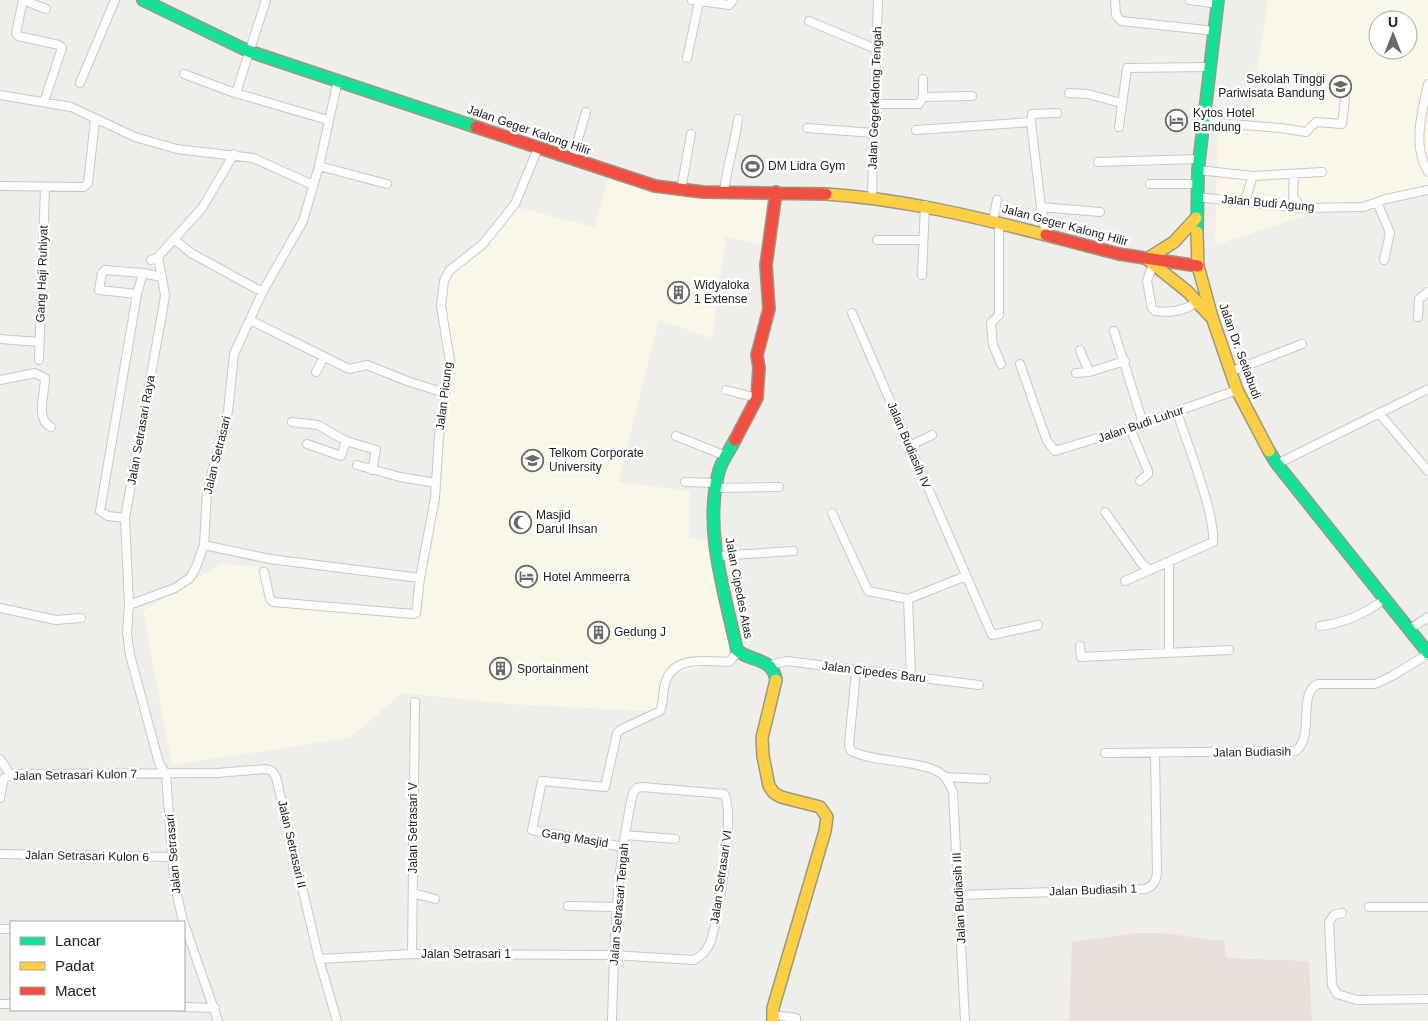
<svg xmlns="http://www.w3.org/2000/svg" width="1428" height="1021" font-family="Arial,sans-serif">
<rect width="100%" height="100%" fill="#f0eeeb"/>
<path fill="#f8f7e8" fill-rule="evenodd" d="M1268,0h160v187l-113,26 -100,32 3,-123 31,1zM1378,20h30v30h-30z
M609,177l53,15 109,10 -7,43 -38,-8 -14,101 -53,-18 -41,162 72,9 -1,47 18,2 26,118 -65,18 -7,36 -151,-8 -108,-11 -52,45 -178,27 -29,-154 78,-47 37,3 8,35 5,3 145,13 6,-6 3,-35 16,-94 3,-46 10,-81 -6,-20 -3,-29 5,-33 36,-28 31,-39 77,20z"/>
<path fill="#eae0db" d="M1136,933h25l63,8 2,17 83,3 3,60h-243l3,-79z"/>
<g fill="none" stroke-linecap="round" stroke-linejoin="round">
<defs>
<path id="street" d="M692,0l37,5 4,-5
M1115,0l1,15 5,6 94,10
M1190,0l28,4
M809,21l67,28
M687,58l12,-56
M184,74l48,18 96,28
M80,83l35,-83
M1428,84c-6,28 -16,61 0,88
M236,93l30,-93
M1069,93l19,1 33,9
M0,95l71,12 64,30 42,12 76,9 60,27
M923,97l49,-1
M44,102l18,-54 -3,-3 -41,-9 -2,-3 7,-33 23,9
M874,104h45l4,-7v-18
M1031,122l1,-8 25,-1
M1204,122l77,6 25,4 10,-10 26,2 3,-25
M1119,127l8,-59 83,-1
M807,128l67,5
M916,130l115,-8 10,85 5,27
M572,160l14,-48
M1098,162l102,-3
M319,166l68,18
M1198,170l55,6 69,-4
M1294,174l-1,23 9,11
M1150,184h47
M0,186l84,1 4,-4 7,-63
M681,190l10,-56
M724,191c3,-25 11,-47 14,-72
M872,197l6,-197
M1196,197l106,11 61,-1 23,-8 42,-9
M1245,201l8,-25
M1377,202l13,31 -6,27
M1041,207l59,5
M993,221l4,-21
M999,222v93l-8,8 2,22 8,19
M174,239l17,14 64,35 8,3
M877,240h45
M158,257l7,38 -3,19 -37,204 4,87 -2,28 3,22 29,108 7,11 8,107 9,41
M151,260l7,-3 44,-49 32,-54
M1153,264l-6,17 5,27 3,3c15,2 30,1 42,-10
M922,275l3,-70
M137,294l6,-21
M852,313l140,322 46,-10
M1418,317l1,-18 9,-7
M250,320l99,49 18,-4 40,16 38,12
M1114,331l29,92
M0,339l39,3
M1080,350l9,22
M39,360l6,-172
M1020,364l27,77 8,10 75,-23 107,-38
M316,372l8,-15
M1230,372l72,-28
M1076,373l13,-1 36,-11
M0,380l35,-7 10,5c0,15 -10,42 6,49
M726,390l31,8
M1379,413l49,58
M292,422l26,3 28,16 30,9 -4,20
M1130,428l18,43v3l-8,7
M676,436l50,20
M307,444l34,12 5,-15
M909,446l23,-11
M1277,464l151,-75
M357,465l43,12 36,6
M685,482l30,1
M715,488l64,-1
M1105,512l37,52 7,5
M832,513l36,78 40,8
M125,518l-17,-2 -8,-5 37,-217 -38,-4 3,-17 3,-3 38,3 18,4
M204,545l66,14 150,19
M717,556l76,-5
M1169,562v89
M264,572l6,27 3,3 140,12 3,-1 4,-35 15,-80 4,-62 11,-75 -9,-55 3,-25 5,-10 34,-27 32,-40 23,-56
M1125,581l88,-39c3,-26 -27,-102 -36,-130
M129,605l46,-17 15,-10 6,-11 8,-22 3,-53 21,-81 6,-57 29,-63 40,-70 16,-55 19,-86
M0,608l56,12 25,-2
M1320,626c25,-3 44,-12 65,-27
M1410,629l18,-12
M1080,646l1,11 148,-7
M770,665l17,-4 192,24
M856,671l-7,74 2,6c24,12 75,9 92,24 5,4 7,12 10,17l12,229
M911,676l-3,-77 58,-23
M1105,753l191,-2c19,-16 1,-58 22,-67h57l17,-8 36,-22
M0,759l10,15
M945,777l41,2
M0,798l4,-20 10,-4 203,-1 49,-4 6,2 4,6 43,182 18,62
M625,835l50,4
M623,847l-91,-17 10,-49 63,6 12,-54 3,-3 40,-19c4,-8 2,-18 5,-27 7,-29 41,-23 64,-22l9,-10
M0,854l173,3
M413,893l22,6
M960,895l185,-6c9,-3 11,-8 12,-16l-2,-119
M568,906l49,1
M1369,907h59
M1342,913l-8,2 -5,7 3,63 5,9 20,6 71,-1
M184,923l34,98
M0,929h11
M412,954l3,-252
M319,959l93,-5 201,1 81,5c8,-5 12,-8 16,-17 8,-20 26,-133 14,-149l-82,-7 -5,1 -4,5c-17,75 -19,152 -21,228
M0,1004h11
M184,1007l31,1
M773,1015l23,3v3"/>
<path id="fast" d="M143,0l105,51 228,76
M1197,232l1,-62 20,-170
M735,440c-5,10 -13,20 -16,31 -16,58 6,122 18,179 14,13 35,6 39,30
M1269,451l8,13 151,189"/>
<path id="slow" d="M826,194c76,5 146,22 220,41
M1196,218l-22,24 -27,17 41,33 22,24
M1197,232l1,34 14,51 25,73 32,61
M773,1021v-13l52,-177 2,-14 -7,-10 -39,-10 -7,-4 -5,-7 -6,-30 -1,-18 14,-58"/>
<path id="jam" d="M476,127l179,59 48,6 123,2
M1046,235l73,19 79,12
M735,440l22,-42 2,-30 -2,-13 12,-46 -3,-44 10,-73"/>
</defs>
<use href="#street" stroke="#c9c8c7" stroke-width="10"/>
<use href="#fast" stroke="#999a82" stroke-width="14"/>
<use href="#slow" stroke="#999a82" stroke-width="14"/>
<use href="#jam" stroke="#999a82" stroke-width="14"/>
<use href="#street" stroke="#fdfcfc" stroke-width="8"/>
<use href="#fast" stroke="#16e098" stroke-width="11"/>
<use href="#slow" stroke="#ffcf43" stroke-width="11"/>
<use href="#jam" stroke="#f24e42" stroke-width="11"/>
</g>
<defs>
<symbol id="university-ring" viewBox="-11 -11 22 22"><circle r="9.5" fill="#fff" stroke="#6a6968" stroke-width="1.5"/><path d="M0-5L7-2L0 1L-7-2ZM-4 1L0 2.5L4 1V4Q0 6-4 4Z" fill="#6a6968"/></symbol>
<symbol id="hotel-ring" viewBox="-11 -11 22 22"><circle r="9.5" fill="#fff" stroke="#6a6968" stroke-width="1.5"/><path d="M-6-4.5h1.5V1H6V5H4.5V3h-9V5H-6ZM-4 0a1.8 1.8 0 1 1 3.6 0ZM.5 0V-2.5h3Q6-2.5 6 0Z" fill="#6a6968"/></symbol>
<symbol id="stadium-ring" viewBox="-11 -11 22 22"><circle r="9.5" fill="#fff" stroke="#6a6968" stroke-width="1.5"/><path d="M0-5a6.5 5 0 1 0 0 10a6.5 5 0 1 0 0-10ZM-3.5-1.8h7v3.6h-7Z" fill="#6a6968"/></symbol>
<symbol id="building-ring" viewBox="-11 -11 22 22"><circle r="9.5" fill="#fff" stroke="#6a6968" stroke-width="1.5"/><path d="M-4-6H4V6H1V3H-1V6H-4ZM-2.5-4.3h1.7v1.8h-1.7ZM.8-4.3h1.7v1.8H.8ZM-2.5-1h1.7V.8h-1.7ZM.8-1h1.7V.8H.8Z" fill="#6a6968"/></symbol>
<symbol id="mosque-ring" viewBox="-11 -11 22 22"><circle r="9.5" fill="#fff" stroke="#6a6968" stroke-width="1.5"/><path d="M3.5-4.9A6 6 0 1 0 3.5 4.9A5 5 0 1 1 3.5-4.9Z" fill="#6a6968"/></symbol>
</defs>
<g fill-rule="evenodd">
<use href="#university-ring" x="1328" y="74" width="25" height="25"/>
<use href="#hotel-ring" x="1164" y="108" width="25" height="25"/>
<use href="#stadium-ring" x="740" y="154" width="25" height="25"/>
<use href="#building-ring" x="666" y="280" width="25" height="25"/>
<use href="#university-ring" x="520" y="448" width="25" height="25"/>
<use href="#mosque-ring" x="508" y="510" width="25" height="25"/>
<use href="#hotel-ring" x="514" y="564" width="25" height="25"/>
<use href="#building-ring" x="586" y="620" width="25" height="25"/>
<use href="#building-ring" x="488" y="656" width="25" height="25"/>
</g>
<g text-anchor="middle" stroke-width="5" stroke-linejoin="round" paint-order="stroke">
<g font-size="12" fill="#222" stroke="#fff" text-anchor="start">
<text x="1325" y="83" text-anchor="end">Sekolah Tinggi<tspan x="1325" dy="14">Pariwisata Bandung</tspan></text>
<text x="1193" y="117">Kytos Hotel<tspan x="1193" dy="14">Bandung</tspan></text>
<text x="768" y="170">DM Lidra Gym</text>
<text x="694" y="289">Widyaloka<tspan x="694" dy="14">1 Extense</tspan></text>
<text x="549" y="457">Telkom Corporate<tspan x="549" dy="14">University</tspan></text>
<text x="536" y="519">Masjid<tspan x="536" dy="14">Darul Ihsan</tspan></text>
<text x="543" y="581">Hotel Ammeerra</text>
<text x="614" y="636">Gedung J</text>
<text x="517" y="673">Sportainment</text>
</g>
<g font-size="12" fill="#222" stroke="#fff">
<text transform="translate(875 98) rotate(-88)" y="4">Jalan Gegerkalong Tengah</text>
<text transform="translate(529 130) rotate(19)" y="4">Jalan Geger Kalong Hilir</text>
<text transform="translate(1268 203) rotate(5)" y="4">Jalan Budi Agung</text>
<text transform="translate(1065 225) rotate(15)" y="4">Jalan Geger Kalong Hilir</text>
<text transform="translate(42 274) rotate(-88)" y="4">Gang Haji Ruhiyat</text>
<text transform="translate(1240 351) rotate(70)" y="4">Jalan Dr. Setiabudi</text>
<text transform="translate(444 396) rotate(-83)" y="4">Jalan Picung</text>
<text transform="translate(1141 424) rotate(-19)" y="4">Jalan Budi Luhur</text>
<text transform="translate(141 430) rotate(-80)" y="4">Jalan Setrasari Raya</text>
<text transform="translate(909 445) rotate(67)" y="4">Jalan Budiasih IV</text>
<text transform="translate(217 455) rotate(-76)" y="4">Jalan Setrasari</text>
<text transform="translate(739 588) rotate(79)" y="4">Jalan Cipedes Atas</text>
<text transform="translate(874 672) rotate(7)" y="4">Jalan Cipedes Baru</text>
<text transform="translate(1252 752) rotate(-1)" y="4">Jalan Budiasih</text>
<text transform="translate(75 775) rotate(-1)" y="4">Jalan Setrasari Kulon 7</text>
<text transform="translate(413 828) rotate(-90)" y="4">Jalan Setrasari V</text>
<text transform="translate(575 838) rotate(9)" y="4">Gang Masjid</text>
<text transform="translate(292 844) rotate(77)" y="4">Jalan Setrasari II</text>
<text transform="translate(173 854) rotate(-95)" y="4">Jalan Setrasari</text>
<text transform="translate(87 856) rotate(1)" y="4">Jalan Setrasari Kulon 6</text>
<text transform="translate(721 877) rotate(-82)" y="4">Jalan Setrasari VI</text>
<text transform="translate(1093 890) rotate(-2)" y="4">Jalan Budiasih 1</text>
<text transform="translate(959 898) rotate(-93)" y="4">Jalan Budiasih III</text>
<text transform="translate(619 904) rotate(-85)" y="4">Jalan Setrasari Tengah</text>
<text x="466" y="958">Jalan Setrasari 1</text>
</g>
</g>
<rect x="10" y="921" width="175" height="90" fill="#ffffff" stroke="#a7a7a7"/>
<rect x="20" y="937" width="25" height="8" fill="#16e098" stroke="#a7a7a7"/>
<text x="55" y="946" font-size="15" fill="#222222">Lancar</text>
<rect x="20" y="962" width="25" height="8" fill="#ffcf43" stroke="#a7a7a7"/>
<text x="55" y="971" font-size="15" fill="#222222">Padat</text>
<rect x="20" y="987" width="25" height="8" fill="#f24e42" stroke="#a7a7a7"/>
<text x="55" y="996" font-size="15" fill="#222222">Macet</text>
<g transform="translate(1393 35)"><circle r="24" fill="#ffffff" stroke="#a7a7a7"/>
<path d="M0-4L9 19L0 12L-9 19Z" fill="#6a6968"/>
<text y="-8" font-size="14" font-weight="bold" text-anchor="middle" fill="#222222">U</text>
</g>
</svg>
